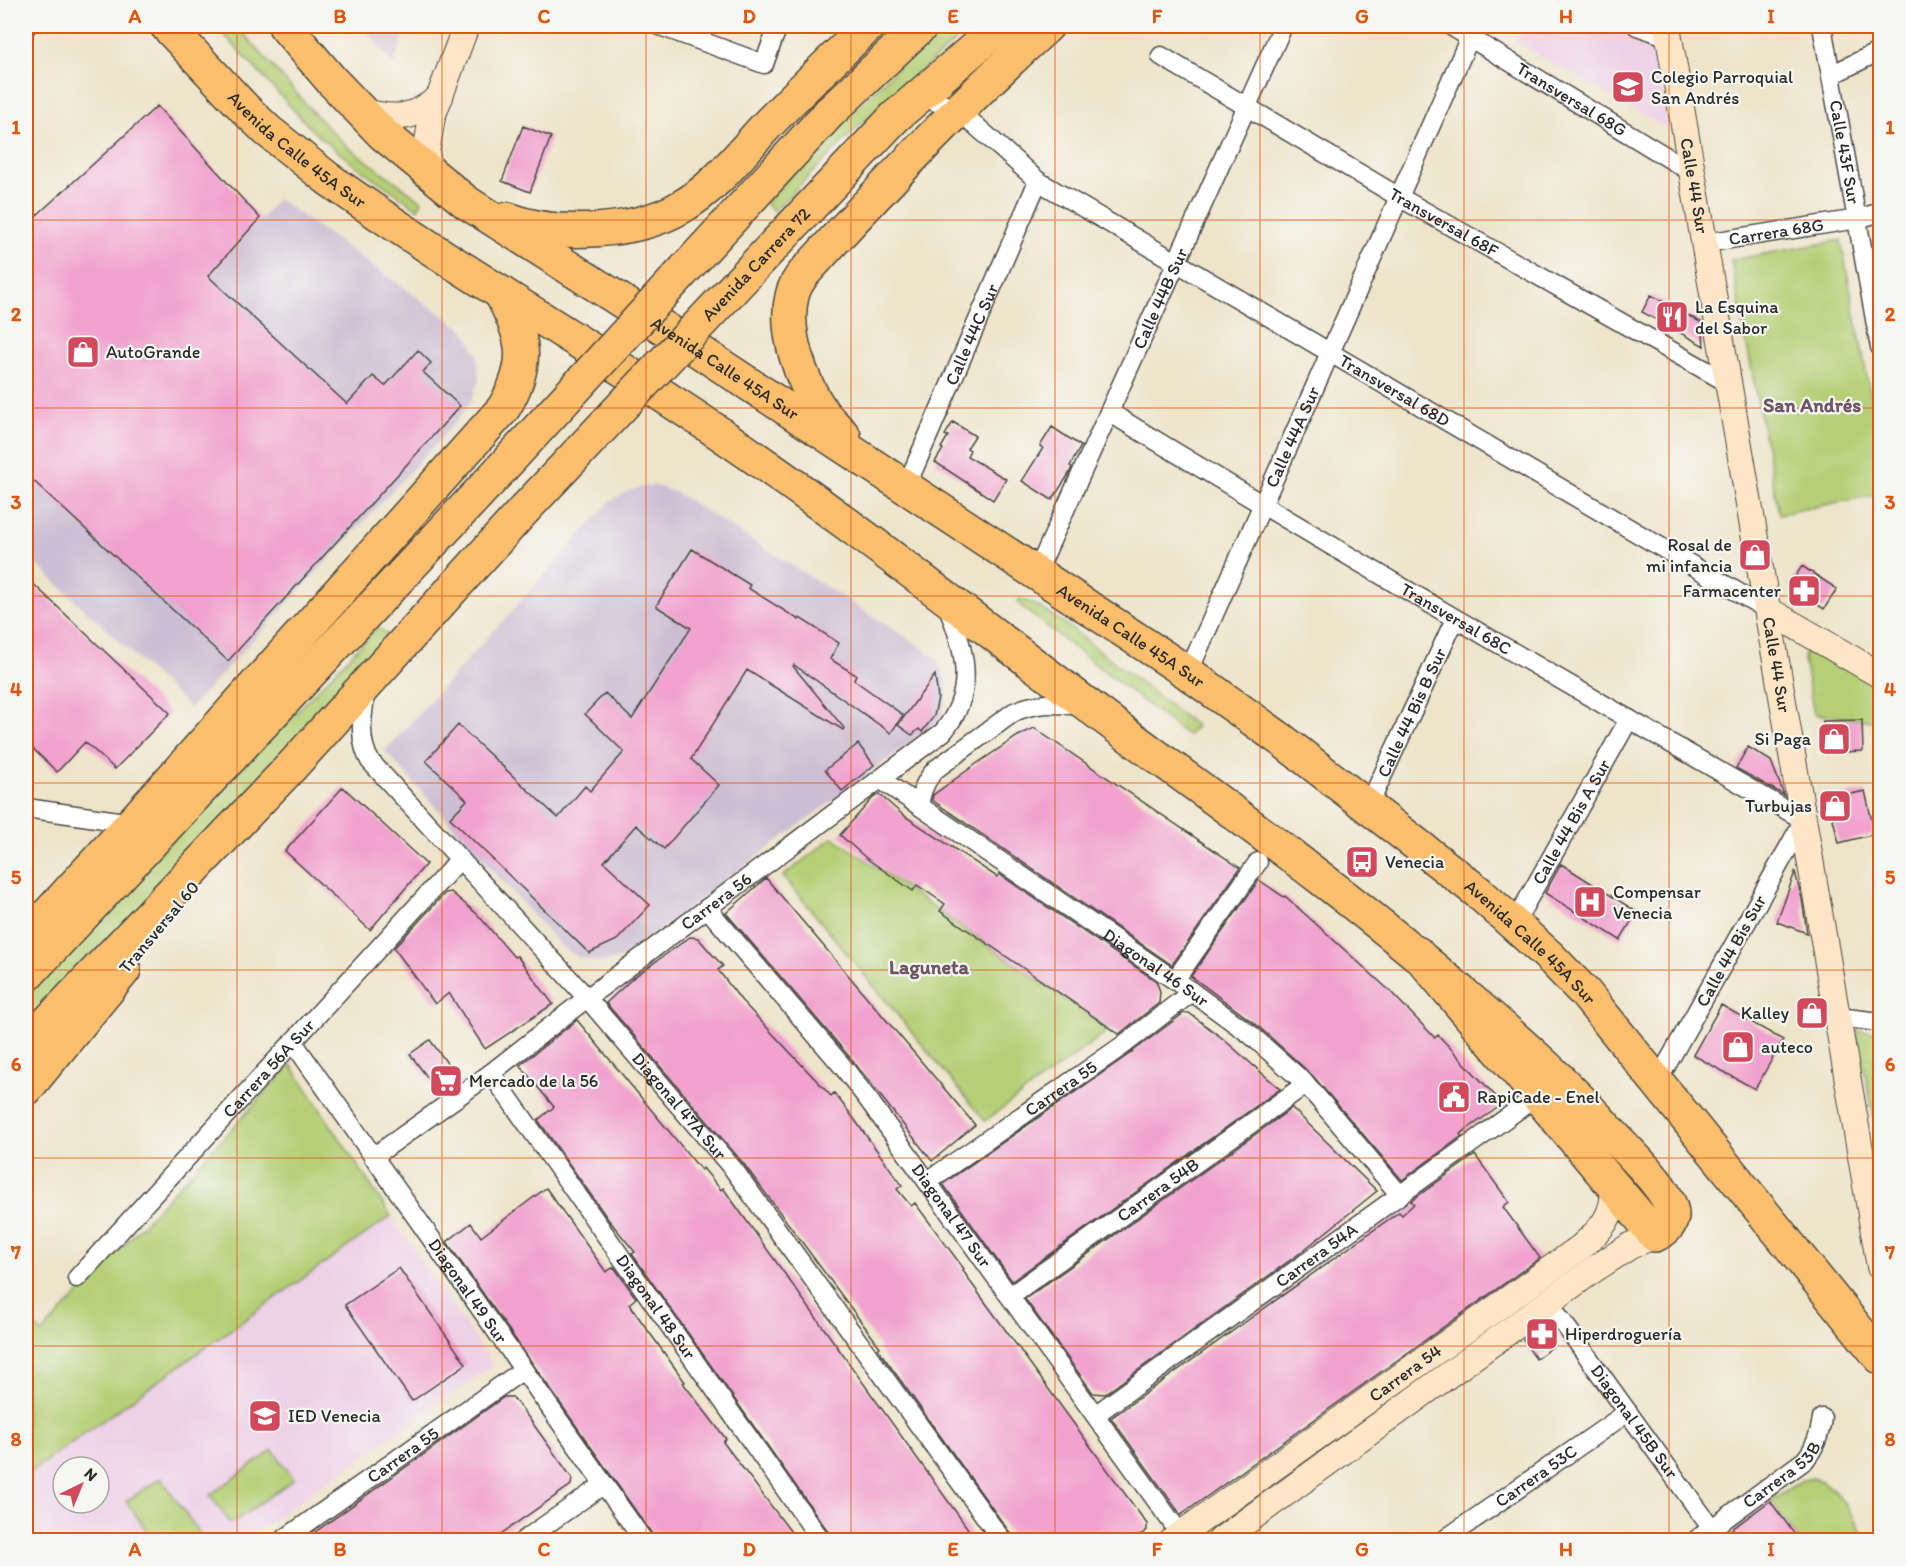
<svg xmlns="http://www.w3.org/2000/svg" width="1906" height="1566" font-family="Itim,sans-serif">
<rect width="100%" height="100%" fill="#f6f6f2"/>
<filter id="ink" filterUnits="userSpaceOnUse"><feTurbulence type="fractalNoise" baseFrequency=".0167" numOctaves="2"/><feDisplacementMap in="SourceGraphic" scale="12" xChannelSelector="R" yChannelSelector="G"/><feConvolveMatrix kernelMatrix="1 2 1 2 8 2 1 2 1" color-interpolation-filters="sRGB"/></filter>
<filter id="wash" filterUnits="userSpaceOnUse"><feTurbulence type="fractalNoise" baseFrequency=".008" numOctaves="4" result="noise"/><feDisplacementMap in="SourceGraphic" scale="24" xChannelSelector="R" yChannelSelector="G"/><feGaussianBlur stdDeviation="1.35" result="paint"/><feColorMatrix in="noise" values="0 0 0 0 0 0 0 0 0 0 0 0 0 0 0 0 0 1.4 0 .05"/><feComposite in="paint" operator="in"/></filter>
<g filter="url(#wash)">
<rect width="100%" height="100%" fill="#eee4ca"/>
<path fill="#eed0e7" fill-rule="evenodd" d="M1523,26h80l50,17 16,87 -154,-89z
M391,1216l102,149 -249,175h-218v-65zM63,1467h36v36h-36z"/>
<path fill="#ccbed3" d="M361,26h46l-13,38z
M278,199l187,132 12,23 2,26 -8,21 -15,21 -266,286 -164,-154v-76z
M653,485l22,7 242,152 20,15 10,22 -1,20 -6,18 -13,11 -307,229 -18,3 -22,-4 -18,-11 -177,-196 226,-250 19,-11z"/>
<path fill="#b4cf75" stroke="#707d50" stroke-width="1.5" d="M223,26h14l82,93 29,28 74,54 -4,8 -66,-46 -39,-32 -94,-102z
M940,26h32l-112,99 -86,86 -9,-8 64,-68z
M1841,240l39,206v48l-101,20 -48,-254z
M1020,599l14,5 30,19 132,103 -8,10 -165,-128 -5,-6z
M378,627l13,11 -365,401v-43l101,-109z
M1812,647l68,36v39l-66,-8 -10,-54 1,-7z
M833,837l276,193 -124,91 -202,-245z
M1856,1030l24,3v113z
M291,1065l100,151 -365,259v-157l16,15z
M1515,1306l5,5 -317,229h-15z
M273,1450l21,29 -63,45 -21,-29z
M161,1478l41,59 -4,3h-45l-27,-39z
M1813,1478c24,4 42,44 54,62h-68l-29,-39 32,-21z"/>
<g id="blocks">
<path fill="#f1a2ce" d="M157,106l103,112 -52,58 139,128 26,-28 12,10 33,-36 13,13 -8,9 37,34 -232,255 -202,-187v-249z
M523,126l28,11 -21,55 -28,-11z
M1651,295l51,28 2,23 -62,-34z
M953,422l22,14 -8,12 3,2 -3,6 39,23 -13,21 -58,-38 8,-13 -2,-1 7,-12 -3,-1z
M1052,427l29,19 -11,20 2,1 -3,7 -17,26 -30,-19 21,-33 -3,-2z
M692,549l58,36 -2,3 51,32 1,-2 39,25 -9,16 26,16 -2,5 49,35 -12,18 -97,-68 -1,1 51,62 -1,2 -96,-60 -56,89 28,26 -55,64 -28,-24 -32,37 46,43 -33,35 -28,13 -139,-135 17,-18 -41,-39 32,-36 100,93 27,-32 5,5 34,-39 -39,-38 20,-21 27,26 59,-91 -35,-22z
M1802,566l35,23 -13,20 -35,-23z
M26,577l144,136 -55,56 -30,-27 -28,30 -31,-30z
M935,675l3,23 -4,18 -12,16 -3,-3 -7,6 -14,-10z
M1862,720l1,31 -40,2v-32z
M1034,728l206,140 -68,97 -240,-165 1,-5 46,-33 39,-26z
M858,744l16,21 -32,26 -17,-21z
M1748,747l23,14 13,34 -48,-27z
M343,787l83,77 -56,66 -85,-79z
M1865,791l10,43 -36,9 -11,-44z
M879,794l24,21 94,62 2,-3 157,107 4,10 -1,12 -40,31 -179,-123 5,-7 -28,-19 -4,6 -47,-33 -26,-23 32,-36z
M1561,864l76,48 -17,28 -75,-47z
M1795,872l7,27 5,34 -30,-11z
M766,878l209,247 -43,36 -79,-100 -127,-148z
M1259,880l25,17 1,-1 104,94 46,48 3,-3 65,69 -43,30 2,2 -60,44 -89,-104 -55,-50 -67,-50z
M451,892l27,23 36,42 3,-1 36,48 -68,45 -36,-56 -14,11 -41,-56 51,-55z
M690,937l8,1 13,15 12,13 -5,4 23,30 90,96 3,-3 15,19 53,73 -5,4 14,17 4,-3 49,66 -1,1 6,10 178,244v6l-14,10h-118l-137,-191 2,-2 -137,-184 -137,-160 27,-25z
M1721,1005l62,35 -28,49 -62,-34z
M1184,1013h5l33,25 58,51 -268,192 -69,-97 185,-129z
M577,1020l124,150 2,-2 18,22 2,-2 253,352h-143l-3,-6 -198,-280 3,-2 -27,-33 -70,-99 16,-13 -34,-42z
M430,1040l26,35 -20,14 -26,-35z
M1292,1108l85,83 -77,62 -195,141 -12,-1 -68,-94z
M1475,1155l34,47 -6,5 37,51 -359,257 -70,-97 288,-206 3,3 12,-11 -3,-3z
M546,1188l60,84 8,-5 22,31 -7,6 56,78 -2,1 43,56 -3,3 74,98h-143l-2,-6 -205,-292 24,-19 10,14z
M399,1268l67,96 -54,37 -67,-96z
M1541,1327l14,18 -19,14 -13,-19z
M504,1397h8l16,20 44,61 -1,7 -79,55h-188z
M1770,1501l29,39h-58l-9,-11z"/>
</g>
</g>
<g filter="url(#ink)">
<use href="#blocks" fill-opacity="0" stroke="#484743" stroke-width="1.5"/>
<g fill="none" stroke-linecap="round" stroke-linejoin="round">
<defs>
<g id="street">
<path d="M26,26h1"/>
<path d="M660,26l104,38 14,-38"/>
<path id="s1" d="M1451,26l242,147"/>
<path d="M1637,26l32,11"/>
<path id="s2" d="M1822,26l58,321"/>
<path id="s3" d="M1161,56l238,141 331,187"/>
<path d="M1831,75l49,-24"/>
<path id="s4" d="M919,96l38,13 81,72 730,429"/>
<path id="s5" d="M1705,243l153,-24 22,-7"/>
<path id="s6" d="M1109,412c229,140 462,274 695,408l-147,262"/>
<path id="s7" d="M906,487l132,-306"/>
<path id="s8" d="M1037,572l246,-546"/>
<path id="s9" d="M1188,673l282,-636"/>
<path id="s10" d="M366,689c-3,25 -9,49 4,72l217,237 147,172 268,370"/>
<path id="s11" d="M880,779l312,213 59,43 55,49 94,111"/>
<path d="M919,805c3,-15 6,-24 17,-36l78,-57c25,-11 42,-8 69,-6"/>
<path id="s12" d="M1368,807l87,-188"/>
<path d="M26,808l106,15"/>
<path id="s13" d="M707,908l137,160 26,34 311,433"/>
<path id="s14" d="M1514,924l115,-205"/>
<path d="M1175,980l83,-118"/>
<path d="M1838,1017l42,5"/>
<path id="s15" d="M293,1042l350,498"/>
<path id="s16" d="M491,1073l330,467"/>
<path id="s17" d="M373,1157l118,-84 96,-75 356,-266c35,-42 21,-83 4,-128"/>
<path id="s18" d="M928,1181l194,-135 70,-54"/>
<path id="s19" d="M77,1278l383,-419"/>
<path id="s20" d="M1010,1296l296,-212"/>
<path id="s21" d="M1549,1303l171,237"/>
<path id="s22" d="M1095,1415l442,-319"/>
<path id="s23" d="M283,1540l240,-170"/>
<path d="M524,1540l79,-55"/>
<path id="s24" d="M1444,1540l184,-128"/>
<path id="s25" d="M1696,1540l109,-80c11,-13 15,-26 17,-42"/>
</g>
<g id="secondary">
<path id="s26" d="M1667,26l213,1241"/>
<path d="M361,111c33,9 52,9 79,-14"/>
<path d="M430,174l-4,-21 6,-36 34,-91"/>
<path d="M1768,610l112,65"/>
<path id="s27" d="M1173,1540l408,-293c21,-18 33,-31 33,-59"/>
<path d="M1221,1540l372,-270 37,-24 25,-11"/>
</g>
<g id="highway">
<path id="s28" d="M167,26l79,84 22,21 59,47c128,91 265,168 395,257 151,103 293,218 441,326 106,77 211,155 310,241 48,41 97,84 139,132 15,16 63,61 60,83 -2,10 -9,14 -17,18l-238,-282"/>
<path id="s29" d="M285,26l47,55 51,53 83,68 201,128 521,343 95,68 195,151 71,64 36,37 295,364"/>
<path d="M829,113l92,-87"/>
<path d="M895,117l105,-91"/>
<path d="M508,219c48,19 129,14 173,-12 34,-19 60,-54 86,-82 33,-34 67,-67 101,-99"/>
<path d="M844,436c-7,-8 -16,-16 -22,-24 -20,-30 -39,-79 -30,-116 2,-9 7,-17 13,-24 78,-86 156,-168 242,-246"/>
<path d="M132,823l371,-414c28,-46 22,-71 -3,-117"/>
<path d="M26,938l106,-115 16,-13"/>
<path d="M26,976l463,-494"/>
<path d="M26,1045l266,-279 232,-256"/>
<path d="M26,1089l98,-119"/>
</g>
</defs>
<use href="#street" stroke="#484743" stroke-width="21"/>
<use href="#secondary" stroke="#484743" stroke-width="28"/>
<use href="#highway" stroke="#484743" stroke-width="36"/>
<use href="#street" stroke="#fff" stroke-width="18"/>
<use href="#secondary" stroke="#fde5c5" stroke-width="26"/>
<use href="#highway" stroke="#fabe6d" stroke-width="33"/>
<defs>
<g id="highway-bridge">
<path d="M489,482l340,-369"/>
<path id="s30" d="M524,510l371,-393"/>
</g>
</defs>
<use href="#highway-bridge" stroke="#484743" stroke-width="36" stroke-linecap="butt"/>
<use href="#highway-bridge" stroke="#fabe6d" stroke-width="33"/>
</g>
</g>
<path fill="none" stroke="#df570e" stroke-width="1.5" stroke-opacity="0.55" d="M237,26v1514M442,26v1514M646,26v1514M851,26v1514M1055,26v1514M1260,26v1514M1464,26v1514M1669,26v1514M26,220h1854M26,408h1854M26,596h1854M26,783h1854M26,970h1854M26,1158h1854M26,1346h1854"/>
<defs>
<symbol id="school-square" viewBox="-11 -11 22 22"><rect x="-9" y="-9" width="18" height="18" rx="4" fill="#d1495b" stroke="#f6f6f2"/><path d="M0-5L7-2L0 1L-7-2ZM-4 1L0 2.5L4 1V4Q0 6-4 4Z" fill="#fff"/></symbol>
<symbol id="restaurant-square" viewBox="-11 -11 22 22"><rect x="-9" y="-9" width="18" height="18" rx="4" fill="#d1495b" stroke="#f6f6f2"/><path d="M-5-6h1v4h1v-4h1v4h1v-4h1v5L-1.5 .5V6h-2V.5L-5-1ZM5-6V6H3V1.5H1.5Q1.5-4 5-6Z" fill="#fff"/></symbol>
<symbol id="shop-square" viewBox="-11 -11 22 22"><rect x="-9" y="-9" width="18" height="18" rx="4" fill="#d1495b" stroke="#f6f6f2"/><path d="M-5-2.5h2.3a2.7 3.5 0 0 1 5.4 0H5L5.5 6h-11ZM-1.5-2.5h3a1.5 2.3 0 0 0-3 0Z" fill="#fff"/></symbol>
<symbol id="pharmacy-square" viewBox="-11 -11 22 22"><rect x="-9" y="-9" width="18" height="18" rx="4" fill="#d1495b" stroke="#f6f6f2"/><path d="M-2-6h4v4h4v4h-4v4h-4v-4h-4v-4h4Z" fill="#fff"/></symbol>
<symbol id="bus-square" viewBox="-11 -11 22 22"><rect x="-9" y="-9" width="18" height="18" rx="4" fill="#d1495b" stroke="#f6f6f2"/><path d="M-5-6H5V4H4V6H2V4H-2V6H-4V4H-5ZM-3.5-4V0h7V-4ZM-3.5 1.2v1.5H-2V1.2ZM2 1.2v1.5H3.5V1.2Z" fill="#fff"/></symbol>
<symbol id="hospital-square" viewBox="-11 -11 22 22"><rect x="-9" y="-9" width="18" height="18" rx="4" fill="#d1495b" stroke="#f6f6f2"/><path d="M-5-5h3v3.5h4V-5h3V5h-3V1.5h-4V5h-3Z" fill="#fff"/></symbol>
<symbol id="supermarket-square" viewBox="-11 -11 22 22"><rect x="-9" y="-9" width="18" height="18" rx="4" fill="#d1495b" stroke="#f6f6f2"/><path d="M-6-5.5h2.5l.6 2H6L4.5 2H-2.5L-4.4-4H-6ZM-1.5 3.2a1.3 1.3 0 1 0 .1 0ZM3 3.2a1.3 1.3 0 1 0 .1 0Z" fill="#fff"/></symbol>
<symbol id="civic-square" viewBox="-11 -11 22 22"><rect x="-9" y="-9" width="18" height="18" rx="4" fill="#d1495b" stroke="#f6f6f2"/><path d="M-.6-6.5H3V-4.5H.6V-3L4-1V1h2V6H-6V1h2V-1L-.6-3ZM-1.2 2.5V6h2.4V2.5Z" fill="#fff"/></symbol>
</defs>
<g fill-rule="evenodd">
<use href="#school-square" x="1609" y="68" width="38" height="38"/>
<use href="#restaurant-square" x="1653" y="298" width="38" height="38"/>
<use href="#shop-square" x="64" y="333" width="38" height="38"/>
<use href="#shop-square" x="1736" y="536" width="38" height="38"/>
<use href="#pharmacy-square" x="1785" y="572" width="38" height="38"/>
<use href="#shop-square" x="1815" y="720" width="38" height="38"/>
<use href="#shop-square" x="1816" y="787" width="38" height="38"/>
<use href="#bus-square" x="1343" y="843" width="38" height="38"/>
<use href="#hospital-square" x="1571" y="883" width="38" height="38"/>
<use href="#shop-square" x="1793" y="994" width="38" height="38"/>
<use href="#shop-square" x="1719" y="1028" width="38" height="38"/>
<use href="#supermarket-square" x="427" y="1062" width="38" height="38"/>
<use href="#civic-square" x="1435" y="1078" width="38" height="38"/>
<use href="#pharmacy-square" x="1523" y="1315" width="38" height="38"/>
<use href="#school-square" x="246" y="1397" width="38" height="38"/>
</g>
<g text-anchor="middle" stroke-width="4.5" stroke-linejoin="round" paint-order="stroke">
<g font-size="18" fill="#2b2b2b" stroke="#f6f6f2" text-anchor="start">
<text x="1651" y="83">Colegio Parroquial<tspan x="1651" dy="21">San Andrés</tspan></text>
<text x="1695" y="313">La Esquina<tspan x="1695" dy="21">del Sabor</tspan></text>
<text x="106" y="358">AutoGrande</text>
<text x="1732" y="551" text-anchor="end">Rosal de<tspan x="1732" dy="21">mi infancia</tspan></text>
<text x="1781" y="597" text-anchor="end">Farmacenter</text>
<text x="1811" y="745" text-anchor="end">Si Paga</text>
<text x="1812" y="812" text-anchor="end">Turbujas</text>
<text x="1385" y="868">Venecia</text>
<text x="1613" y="898">Compensar<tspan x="1613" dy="21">Venecia</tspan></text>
<text x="1789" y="1019" text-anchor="end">Kalley</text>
<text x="1761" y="1053">auteco</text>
<text x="469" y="1087">Mercado de la 56</text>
<text x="1477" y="1103">RapiCade - Enel</text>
<text x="1565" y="1340">Hiperdroguería</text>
<text x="288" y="1422">IED Venecia</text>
</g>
<g font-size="18" fill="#2b2b2b" stroke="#f6f6f2">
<text dy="6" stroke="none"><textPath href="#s1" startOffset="141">Transversal 68G</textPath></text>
<text dy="6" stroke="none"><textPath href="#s28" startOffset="180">Avenida Calle 45A Sur</textPath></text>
<text dy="6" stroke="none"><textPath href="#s2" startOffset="128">Calle 43F Sur</textPath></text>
<text dy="6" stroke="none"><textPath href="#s26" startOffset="162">Calle 44 Sur</textPath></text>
<text dy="6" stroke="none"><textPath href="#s3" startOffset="328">Transversal 68F</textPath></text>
<text dy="6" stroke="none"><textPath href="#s5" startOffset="72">Carrera 68G</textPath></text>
<text dy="6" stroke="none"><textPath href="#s30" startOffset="338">Avenida Carrera 72</textPath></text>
<text dy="6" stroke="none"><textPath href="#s8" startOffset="300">Calle 44B Sur</textPath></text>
<text dy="6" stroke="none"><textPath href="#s7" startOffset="166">Calle 44C Sur</textPath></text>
<text dy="6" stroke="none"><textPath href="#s29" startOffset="561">Avenida Calle 45A Sur</textPath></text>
<text dy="6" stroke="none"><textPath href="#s4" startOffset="562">Transversal 68D</textPath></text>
<text dy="6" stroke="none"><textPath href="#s9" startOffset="258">Calle 44A Sur</textPath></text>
<text dy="6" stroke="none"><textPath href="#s6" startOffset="404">Transversal 68C</textPath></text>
<text dy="6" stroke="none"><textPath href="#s29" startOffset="1047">Avenida Calle 45A Sur</textPath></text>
<text dy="6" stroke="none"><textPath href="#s26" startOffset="648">Calle 44 Sur</textPath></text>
<text dy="6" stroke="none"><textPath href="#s12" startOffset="104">Calle 44 Bis B Sur</textPath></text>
<text dy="6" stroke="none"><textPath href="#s14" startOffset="117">Calle 44 Bis A Sur</textPath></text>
<text dy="6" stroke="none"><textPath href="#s17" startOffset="428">Carrera 56</textPath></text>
<text transform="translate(159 927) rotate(-50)" y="6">Transversal 60</text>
<text dy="6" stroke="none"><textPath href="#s29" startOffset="1551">Avenida Calle 45A Sur</textPath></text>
<text transform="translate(1731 951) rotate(-61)" y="6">Calle 44 Bis Sur</text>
<text dy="6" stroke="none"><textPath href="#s11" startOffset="334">Diagonal 46 Sur</textPath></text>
<text dy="6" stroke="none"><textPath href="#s19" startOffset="284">Carrera 56A Sur</textPath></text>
<text dy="6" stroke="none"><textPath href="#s18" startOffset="162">Carrera 55</textPath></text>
<text dy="6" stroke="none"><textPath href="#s10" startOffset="537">Diagonal 47A Sur</textPath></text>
<text dy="6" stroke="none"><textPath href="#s20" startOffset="182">Carrera 54B</textPath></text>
<text dy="6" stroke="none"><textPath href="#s13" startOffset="393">Diagonal 47 Sur</textPath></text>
<text dy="6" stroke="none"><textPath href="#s22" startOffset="273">Carrera 54A</textPath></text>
<text dy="6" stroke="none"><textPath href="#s15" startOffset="304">Diagonal 49 Sur</textPath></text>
<text dy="6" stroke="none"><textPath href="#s16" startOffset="286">Diagonal 48 Sur</textPath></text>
<text dy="6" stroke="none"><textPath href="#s27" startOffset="286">Carrera 54</textPath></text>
<text dy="6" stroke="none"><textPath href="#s21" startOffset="146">Diagonal 45B Sur</textPath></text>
<text dy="6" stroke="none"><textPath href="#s23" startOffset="147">Carrera 55</textPath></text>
<text dy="6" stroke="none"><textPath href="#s25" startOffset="108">Carrera 53B</textPath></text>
<text dy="6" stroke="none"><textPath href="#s24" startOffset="112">Carrera 53C</textPath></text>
</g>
<g font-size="20" font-weight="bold" fill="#705564" stroke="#f6f6f2">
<text x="1812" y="412">San Andrés</text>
<text x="929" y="974">Laguneta</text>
</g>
</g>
<rect width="1906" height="1566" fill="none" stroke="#f6f6f2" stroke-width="66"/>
<g transform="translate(81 1485) rotate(43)"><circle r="28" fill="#f6f6f2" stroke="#a5a5a2" stroke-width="1.5"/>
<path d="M0-4.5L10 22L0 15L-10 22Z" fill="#d1495b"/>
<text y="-9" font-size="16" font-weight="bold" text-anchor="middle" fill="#2b2b2b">N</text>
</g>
<rect x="33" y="33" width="1840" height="1500" fill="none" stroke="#df570e" stroke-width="2"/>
<g font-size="20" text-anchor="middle" font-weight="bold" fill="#df570e">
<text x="135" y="23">A</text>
<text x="340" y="23">B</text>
<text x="544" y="23">C</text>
<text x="749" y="23">D</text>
<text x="953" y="23">E</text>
<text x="1157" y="23">F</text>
<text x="1362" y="23">G</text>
<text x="1566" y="23">H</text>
<text x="1771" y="23">I</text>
<text x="16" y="134">1</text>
<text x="1890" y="134">1</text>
<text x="16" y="321">2</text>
<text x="1890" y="321">2</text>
<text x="16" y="509">3</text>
<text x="1890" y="509">3</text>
<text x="16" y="696">4</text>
<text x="1890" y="696">4</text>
<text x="16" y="884">5</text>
<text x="1890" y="884">5</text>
<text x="16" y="1071">6</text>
<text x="1890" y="1071">6</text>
<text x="16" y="1259">7</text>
<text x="1890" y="1259">7</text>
<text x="16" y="1446">8</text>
<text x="1890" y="1446">8</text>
<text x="135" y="1556">A</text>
<text x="340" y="1556">B</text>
<text x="544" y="1556">C</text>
<text x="749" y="1556">D</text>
<text x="953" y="1556">E</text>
<text x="1157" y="1556">F</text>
<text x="1362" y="1556">G</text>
<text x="1566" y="1556">H</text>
<text x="1771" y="1556">I</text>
</g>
</svg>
